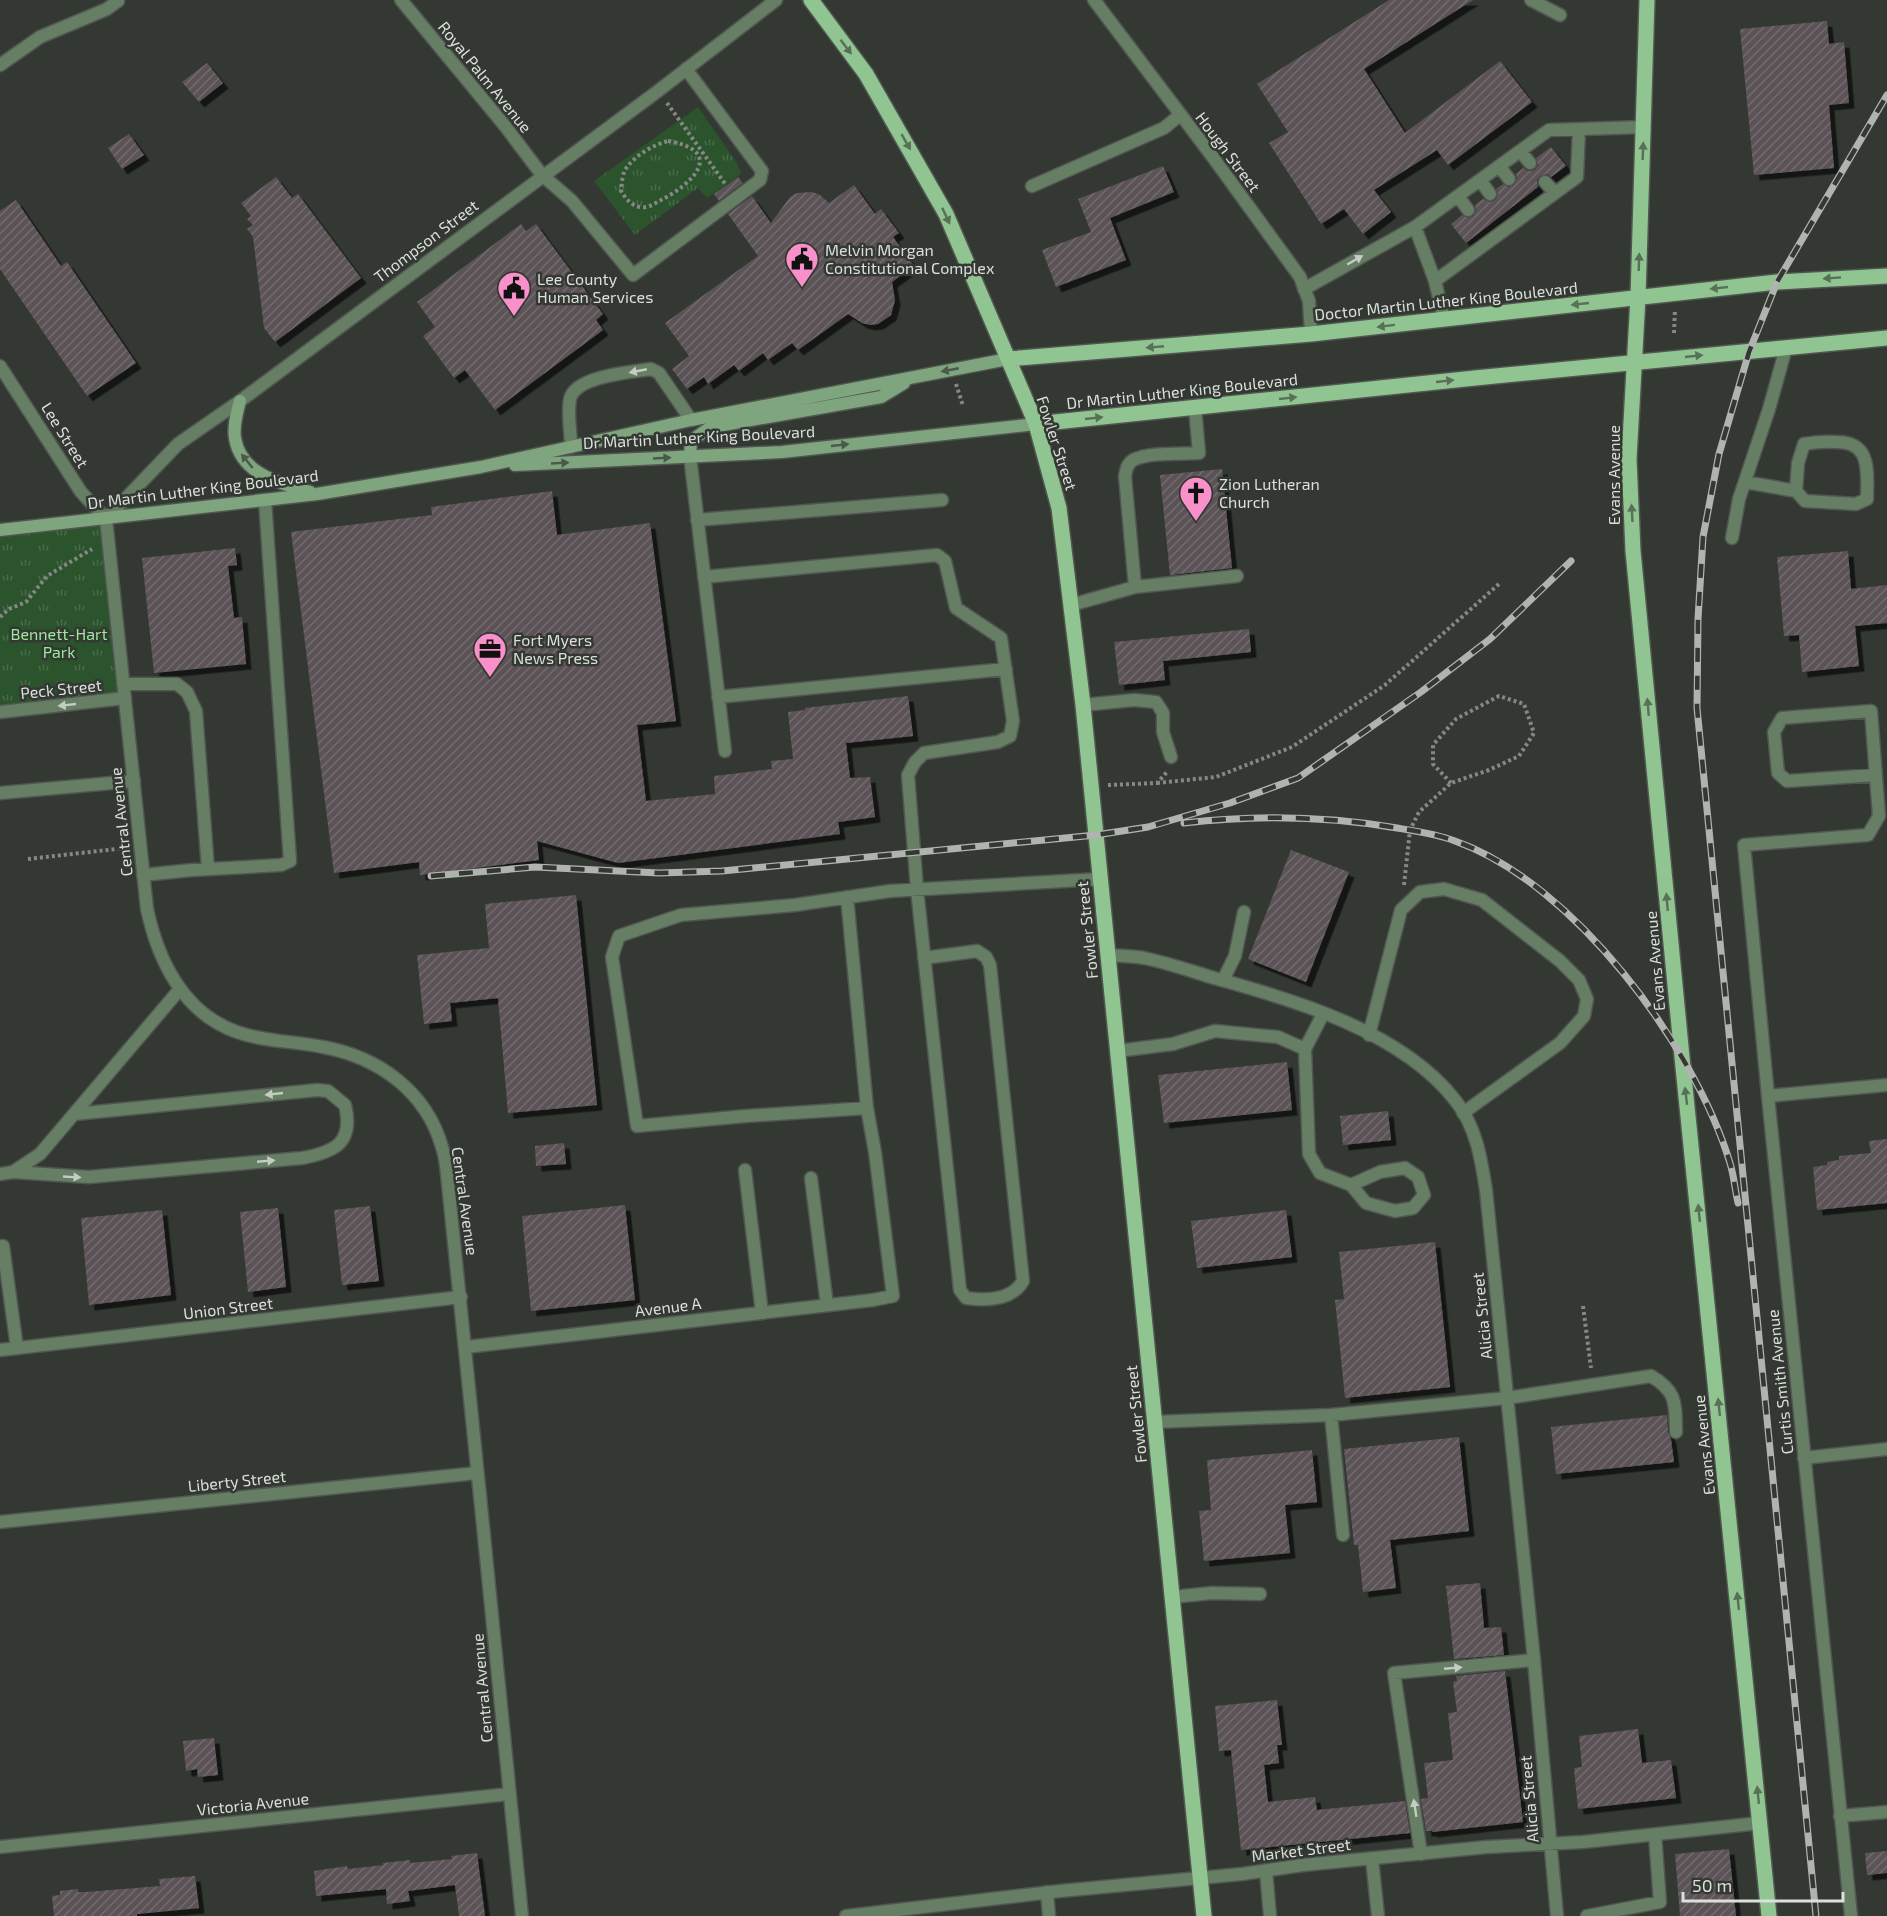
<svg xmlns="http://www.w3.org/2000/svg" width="1887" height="1916" font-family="'Exo 2',sans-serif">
<defs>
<pattern id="grass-tufts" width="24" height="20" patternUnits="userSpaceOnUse" patternTransform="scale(1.5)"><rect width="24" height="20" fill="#2b532c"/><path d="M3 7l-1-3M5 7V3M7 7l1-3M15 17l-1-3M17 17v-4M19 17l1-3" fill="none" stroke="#496b4a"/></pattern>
<pattern id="building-hatch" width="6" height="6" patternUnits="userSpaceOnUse" patternTransform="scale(1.5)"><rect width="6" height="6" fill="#5b5357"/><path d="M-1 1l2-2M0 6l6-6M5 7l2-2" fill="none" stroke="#726b6f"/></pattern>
<filter id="shadow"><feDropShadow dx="5.5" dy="5.5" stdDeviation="0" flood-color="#0009"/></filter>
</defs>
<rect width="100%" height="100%" fill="#333833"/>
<path fill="url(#grass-tufts)" d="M698,107l39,56 4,11 -34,24 -9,-10 -63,47 -41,-54z
M107,519l17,180 -124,13v-182z"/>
<path fill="url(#building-hatch)" filter="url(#shadow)" d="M1389,0h84l-109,69 41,64 95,-72 32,41 -84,63 -11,-15 -63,40 17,22 -28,22 -19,-25 -23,15 -52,-81 19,-11 -31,-48z
M1827,21l2,23 15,-2 5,61 -20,2 5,63 -80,7 -14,-146z
M207,63l16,20 -24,19 -17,-20z
M129,134l15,21 -22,14 -14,-21z
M1551,147l15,19 -15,11 -4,-3 -7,2 -3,4 1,7 -72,56 -15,-19 11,-9 6,3 5,-2 3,-6 -1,-5 8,-6 7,3 5,-2 3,-6 -2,-5 7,-5 6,3 5,-2 3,-7 -1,-4 7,-6 5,3 7,-1 3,-5 -2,-7z
M1163,166l11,26 -64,26 16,42 -70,27 -14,-37 49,-18 -13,-33z
M276,177l16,21 6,-4 63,84 -86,64 -11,-14 -11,-91 -6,-8 6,-4 -6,-6 4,-3 -10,-13z
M738,177l5,6 -24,18 -5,-7z
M854,185l21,29 6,-5 18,24 -6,4 21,29 -22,16 3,18 -4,15 -13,9 -8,1 -8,-2 -14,-9 -50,36 -6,-7 -24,17 -5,-7 -24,18 -5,-6 -26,19 -4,-7 -17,12 -15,-20 17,-13 -24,-33 93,-67 -30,-42 24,-18 19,27 19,-26 7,-4 15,-1 8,3 9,8z
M16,200l45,66 6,-4 69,101 -49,33 -87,-127v-58z
M521,224l5,7 10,-7 67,90 -7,6 7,10 -108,80 -30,-40 -11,8 -31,-42 12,-9 -18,-25z
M1222,469l10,99 -62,7 -10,-100z
M552,491l5,44 93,-12 26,198 -39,4 9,76 69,-7 -1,-18 58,-7 -1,-8 22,-2 -5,-47 17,-2v-2l103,-12 5,40 -67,7 4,35 20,-1 5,40 -37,5 2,12 -222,29 -81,-22 2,19 -119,15 -1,-13 -85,11 -43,-341 141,-17 -1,-8z
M235,548l2,17 -9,1 6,52 8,-1 4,47 -92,9 -12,-115z
M1848,551l3,38 36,-4v38l-32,3 4,40 -57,6 -3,-37 -15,1 -7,-79z
M1249,629l2,23 -88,9 2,19 -46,5 -5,-43z
M1291,850l58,22 -43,110 -58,-23z
M576,895l21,210 -89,8 -10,-115 -48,5 2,18 -28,3 -7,-69 72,-7 -4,-44z
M1287,1062l5,48 -128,13 -6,-48z
M1388,1111l3,29 -48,5 -3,-29z
M1887,1139v64l-70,7 -4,-43 14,-2v-3l12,-2v-4l32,-3 -2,-12z
M564,1143l2,21 -30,2 -1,-20z
M625,1205l10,95 -104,11 -9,-95z
M370,1206l9,75 -37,4 -8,-75z
M278,1208l8,79 -38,5 -8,-80z
M162,1210l9,85 -82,10 -8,-87z
M1286,1210l6,47 -95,11 -6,-47z
M1435,1242l15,145 -105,11 -10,-98 9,-1 -5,-47z
M1667,1415l1,17 3,7 3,23 -118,12 -5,-47z
M1459,1437l10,94 -79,9 6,48 -33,4 -5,-47h-4l-10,-96z
M1312,1450l5,52 -32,3 5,48 -86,8 -5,-50 12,-1 -4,-50z
M1480,1583l4,45 17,-1 3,28 -50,4 -8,-73z
M1505,1671l18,151 -91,10v-1h-6l-5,-32 7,-1 -4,-35 29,-3 -5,-47 9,-1 -4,-30 4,-1 -1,-5z
M1277,1700l5,45h-5l2,18 -15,2 4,37 47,-5 2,13 88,-9 5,32 -169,17 -10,-100 -12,1 -4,-45z
M1638,1729l4,34 29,-3 5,38 -98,11 -4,-41 8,-1 -3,-31z
M214,1738l4,37 -20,2 -1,-8 -11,2 -3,-30z
M1729,1849l7,67h-56l-5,-62z
M1887,1851v22l-20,2 -2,-22z
M477,1853l8,63h-26l-4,-31 -47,6 2,10 -23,3 -1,-15 -70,7 -2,-25 33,-5 1,3 35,-4v-2l27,-3v3l42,-4 -1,-3z
M195,1876l4,32 -62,6v2h-83l-2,-20 8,-1v-4l18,-2v3h8l74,-6 -1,-7z"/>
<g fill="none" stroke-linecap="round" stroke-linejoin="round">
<defs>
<path id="service" d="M0,65l40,-28 67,-28 11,-8
M1520,151l10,12
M1499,166l10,13
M542,175l30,26 61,74 127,-95 2,-9 -76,-102
M1480,180l10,14
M1545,182l10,11
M1032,186l132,-58 16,-13
M1458,196l10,14
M1435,281l142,-104 2,-47
M1304,289l111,-62
M1444,319l-9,-38 -20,-54 134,-97 95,-3
M571,447c0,-15 -4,-33 -1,-48 5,-23 61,-27 81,-30l8,4 32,47
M690,456l35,295
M1745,482l51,9 9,10 51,3 11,-5c0,-26 5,-57 -30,-57 -11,-1 -21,0 -33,2l-6,19 -2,28
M697,520l245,-20
M1732,538l7,-39 30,-90 17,-61
M704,577l233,-22 8,6 11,47 45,30 12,83 -3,15 -12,6 -74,11 -9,9 -7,13 9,114 43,401 6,8c21,3 46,2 57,-17l-33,-316 -4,-8 -9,-6 -53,7
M1135,587l102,-11
M1071,605l64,-18 -10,-111c1,-6 2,-12 8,-16 16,-8 48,-6 66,-7l-4,-46
M123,684h54l10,8 9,19 12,158
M718,697l288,-28
M1083,705l51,-5 22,2 7,11v19l8,25
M0,793l134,-12
M143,875l49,-5 89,-5 9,-4 -25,-361
M847,897l20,211
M1223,980l12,-24 9,-44
M1369,1035l32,-125 19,-18 24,-3 38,11 78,61 19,19 8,19 -3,17 -24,27 -97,70
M1305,1049l18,-35
M1117,1051l56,-7 42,-13 63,6 27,12 4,105 11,19 31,12 15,18 29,8 18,-3 11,-13 -6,-18 -13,-9 -25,4 -29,13
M1768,1096l-24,-251 124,-10 11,-19 -8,-105 -89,7 -8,14 4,41 9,8 89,-6
M745,1170l17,143
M13,1172l76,5 213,-19c34,-6 52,-16 43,-53l-17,-14 -11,-1 -242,24
M0,1174l13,-2 27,-18 140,-165
M811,1178l16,127
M3,1246l14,102
M873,1300l20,-4 -18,-144 -8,-44 -121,8 -109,10 -25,-169 7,-21 62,-21 114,-10 95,-14 210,-12
M1331,1415l12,120
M1155,1422l176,-7 176,-17 144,-22c27,16 24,28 25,56
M1172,1597l40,-4 48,1
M1421,1854l-27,-181 140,-13
M1372,1859l6,57
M1266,1871l4,45
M1047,1892l2,24
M1587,1916l73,-14 -5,-67"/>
<path id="minor" d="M401,0l104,126 37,49
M1094,0l118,156 88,121 9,24 2,33
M1531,0l29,15
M0,366l81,126 25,27 72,-75 62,-43 418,-310 118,-91
M0,712l125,-14
M1108,955c11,1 24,1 36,3 24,5 47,13 70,20 81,22 188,54 241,122 21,26 26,58 31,90l48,470 23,256
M466,1347l407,-47
M0,1350l461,-53
M1804,1458l83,-9
M0,1522l477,-49
M1840,1816l47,-4
M0,1847l509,-53
M846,1916l214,-25 182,-17 61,-9 184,-18 96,-5 177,-19
M1851,1916l-83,-820 119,-11"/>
<path id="tertiary" d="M106,519l41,390c11,51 36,104 90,123 28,10 57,9 86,15 55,10 103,44 119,100 3,8 4,18 5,27 27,247 49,495 75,742"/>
<path id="secondary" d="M240,401c-3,11 -7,25 -5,37 6,37 45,45 75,54
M690,456l1,-15 17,-12 15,-4 158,-28 23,-14
M515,465l267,-13 254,-28
M0,530l317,-36 164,-27 210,-47 317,-61"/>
<path id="primary" d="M811,0l55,74 80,140 90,210 23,84 24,197 121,1211
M1647,0l-9,297 -9,162 4,92 49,506 87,859
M1008,359l303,-25 466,-52 110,-6
M1036,424l439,-46 412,-40"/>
</defs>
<use href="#service" stroke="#515651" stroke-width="15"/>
<use href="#minor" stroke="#515651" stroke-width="15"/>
<use href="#tertiary" stroke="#515651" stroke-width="15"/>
<use href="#secondary" stroke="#515651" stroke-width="15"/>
<use href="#primary" stroke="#515651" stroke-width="18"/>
<path stroke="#858984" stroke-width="4" stroke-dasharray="3 3" stroke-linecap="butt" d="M667,103l59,82
M668,141c59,10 24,44 -9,60 -5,3 -11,7 -17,6 -10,0 -16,-8 -21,-16 1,-8 1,-18 6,-24 9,-12 26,-22 41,-26z
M1674,333l1,-24
M956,384l7,22
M0,617l9,-8 17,-7 21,-26 45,-27
M1157,783l59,-6 76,-30 93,-62 114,-101
M1108,785l49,-2 10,-11
M28,859l97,-11
M1404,885l6,-55 9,-18 32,-29 38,-13 30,-14 15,-23 -10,-29 -25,-8 -43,23 -23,26v19l18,19
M1583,1306l8,62"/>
<use href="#service" stroke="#657e64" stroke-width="12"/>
<use href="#minor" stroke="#657e64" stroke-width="12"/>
<use href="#tertiary" stroke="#657e64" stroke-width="12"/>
<use href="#secondary" stroke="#7ea57d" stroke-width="12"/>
<use href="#primary" stroke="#90c490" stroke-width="15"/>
<defs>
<path id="rail" d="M1184,823c71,-8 143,-7 213,5 19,3 40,6 58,13 119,42 239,204 275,322 4,13 5,27 8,40
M431,876l104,-9 124,6 63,-2 374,-36 52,-8 82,-24 68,-25 123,-86 69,-53 81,-78
M1816,1916l-119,-1208 1,-89 5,-82 16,-83 30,-102 28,-70 110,-187"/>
</defs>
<use href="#rail" stroke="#b0b3af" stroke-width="7"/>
<use href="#rail" stroke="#333833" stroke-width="4.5" stroke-dasharray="14" stroke-linecap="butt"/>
</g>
<defs><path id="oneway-solid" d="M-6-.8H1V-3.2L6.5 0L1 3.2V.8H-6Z" transform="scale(1.5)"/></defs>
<g fill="#587058">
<use href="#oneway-solid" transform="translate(846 47) rotate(53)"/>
<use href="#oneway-solid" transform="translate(906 142) rotate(60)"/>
<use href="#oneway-solid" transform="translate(1643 151) rotate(-88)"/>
<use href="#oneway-solid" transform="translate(946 216) rotate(65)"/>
<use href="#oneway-solid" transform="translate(1639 262) rotate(-88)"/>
<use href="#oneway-solid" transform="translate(1832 278) rotate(176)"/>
<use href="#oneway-solid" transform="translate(1719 288) rotate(174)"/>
<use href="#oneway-solid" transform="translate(1580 304) rotate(174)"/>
<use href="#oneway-solid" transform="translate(1386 326) rotate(173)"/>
<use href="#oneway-solid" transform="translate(1155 347) rotate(175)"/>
<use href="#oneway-solid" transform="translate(1694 356) rotate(-6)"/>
<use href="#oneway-solid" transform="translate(1445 381) rotate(-6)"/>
<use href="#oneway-solid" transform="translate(1288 398) rotate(-6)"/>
<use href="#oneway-solid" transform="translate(1094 418) rotate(-6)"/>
<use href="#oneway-solid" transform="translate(1632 513) rotate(-93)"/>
<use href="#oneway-solid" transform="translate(1648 707) rotate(-95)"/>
<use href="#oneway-solid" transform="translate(1667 902) rotate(-95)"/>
<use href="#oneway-solid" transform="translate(1686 1096) rotate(-97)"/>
<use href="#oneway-solid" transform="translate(1699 1213) rotate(-96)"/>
<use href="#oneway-solid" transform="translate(1719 1407) rotate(-96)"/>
<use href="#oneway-solid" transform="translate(1738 1601) rotate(-96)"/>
<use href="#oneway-solid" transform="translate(1758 1795) rotate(-96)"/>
</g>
<g fill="#c4ccc3">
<use href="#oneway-solid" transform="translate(1355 260) rotate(-30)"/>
<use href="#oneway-solid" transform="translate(638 371) rotate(169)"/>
<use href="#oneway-solid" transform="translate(67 705) rotate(174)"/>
<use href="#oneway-solid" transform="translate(274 1094) rotate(174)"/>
<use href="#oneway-solid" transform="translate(266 1161) rotate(-5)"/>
<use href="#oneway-solid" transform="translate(72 1177) rotate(3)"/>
<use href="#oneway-solid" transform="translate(1453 1668) rotate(-5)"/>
<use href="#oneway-solid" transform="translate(1415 1808) rotate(-99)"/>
</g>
<g fill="#4a5949">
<use href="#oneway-solid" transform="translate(950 370) rotate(169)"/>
<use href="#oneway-solid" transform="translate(840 445) rotate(-6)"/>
<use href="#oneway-solid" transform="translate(662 458) rotate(-3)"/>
<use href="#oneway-solid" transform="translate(247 461) rotate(-129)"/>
<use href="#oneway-solid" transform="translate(560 463) rotate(-3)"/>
</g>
<defs>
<symbol id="civic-pin" viewBox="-11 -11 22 30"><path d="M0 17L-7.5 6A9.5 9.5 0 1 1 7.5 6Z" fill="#f990ca" stroke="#333833"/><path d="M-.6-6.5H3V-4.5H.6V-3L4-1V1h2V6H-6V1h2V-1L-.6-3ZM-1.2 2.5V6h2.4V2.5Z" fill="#111"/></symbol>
<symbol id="church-pin" viewBox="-11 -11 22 30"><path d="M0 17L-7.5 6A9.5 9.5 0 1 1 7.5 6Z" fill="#f990ca" stroke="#333833"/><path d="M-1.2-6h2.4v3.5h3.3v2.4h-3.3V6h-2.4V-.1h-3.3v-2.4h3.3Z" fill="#111"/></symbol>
<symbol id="office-pin" viewBox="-11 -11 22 30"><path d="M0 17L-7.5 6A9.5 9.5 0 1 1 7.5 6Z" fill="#f990ca" stroke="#333833"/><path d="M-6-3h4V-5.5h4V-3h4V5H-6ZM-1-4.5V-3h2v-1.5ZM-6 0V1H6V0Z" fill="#111"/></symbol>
</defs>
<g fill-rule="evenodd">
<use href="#civic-pin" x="783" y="240" width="38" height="52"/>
<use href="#civic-pin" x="495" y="269" width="38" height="52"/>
<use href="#church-pin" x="1177" y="474" width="38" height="52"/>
<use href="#office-pin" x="471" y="630" width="38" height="52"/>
</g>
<g text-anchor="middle" stroke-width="5" stroke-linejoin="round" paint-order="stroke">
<g font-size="16" fill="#dcdfdb" stroke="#333833">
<text transform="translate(485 77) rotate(51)" y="6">Royal Palm Avenue</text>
<text transform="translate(1228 152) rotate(53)" y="6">Hough Street</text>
<text transform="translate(426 241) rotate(-37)" y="6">Thompson Street</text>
<text transform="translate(1446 301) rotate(-6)" y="6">Doctor Martin Luther King Boulevard</text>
<text transform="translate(1182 391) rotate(-6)" y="6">Dr Martin Luther King Boulevard</text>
<text transform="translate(65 435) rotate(58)" y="6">Lee Street</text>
<text transform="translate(699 437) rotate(-3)" y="6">Dr Martin Luther King Boulevard</text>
<text transform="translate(1057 443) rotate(72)" y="6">Fowler Street</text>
<text transform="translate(1614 475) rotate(-90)" y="6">Evans Avenue</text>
<text transform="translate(203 489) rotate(-7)" y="6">Dr Martin Luther King Boulevard</text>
<text transform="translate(61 689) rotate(-6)" y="6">Peck Street</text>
<text transform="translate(121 822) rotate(-96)" y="6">Central Avenue</text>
<text transform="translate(1087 930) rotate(-96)" y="6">Fowler Street</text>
<text transform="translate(1655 961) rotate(-95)" y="6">Evans Avenue</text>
<text transform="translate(465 1201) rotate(82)" y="6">Central Avenue</text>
<text transform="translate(668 1307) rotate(-7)" y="6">Avenue A</text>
<text transform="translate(228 1308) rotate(-7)" y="6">Union Street</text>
<text transform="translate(1482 1316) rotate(-96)" y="6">Alicia Street</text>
<text transform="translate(1780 1382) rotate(-96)" y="6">Curtis Smith Avenue</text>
<text transform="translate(1136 1414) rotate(-96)" y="6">Fowler Street</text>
<text transform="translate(1704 1445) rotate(-96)" y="6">Evans Avenue</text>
<text transform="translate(237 1481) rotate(-6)" y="6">Liberty Street</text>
<text transform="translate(482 1688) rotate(-95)" y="6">Central Avenue</text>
<text transform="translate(1529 1799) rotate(-95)" y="6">Alicia Street</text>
<text transform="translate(253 1804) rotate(-6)" y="6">Victoria Avenue</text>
<text transform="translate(1301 1850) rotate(-7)" y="6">Market Street</text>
</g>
<g font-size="16" fill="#dcdfdb" stroke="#333833" text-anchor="start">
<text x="825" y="256">Melvin Morgan<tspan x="825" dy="18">Constitutional Complex</tspan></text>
<text x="537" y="285">Lee County<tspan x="537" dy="18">Human Services</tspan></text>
<text x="1219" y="490">Zion Lutheran<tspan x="1219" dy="18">Church</tspan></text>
<text x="513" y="646">Fort Myers<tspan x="513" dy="18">News Press</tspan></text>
</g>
<g font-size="16" fill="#99eb99" stroke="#333833">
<text x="59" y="640">Bennett-Hart<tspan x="59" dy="18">Park</tspan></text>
</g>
</g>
<path d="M1683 1892v9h160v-9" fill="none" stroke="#dcdfdb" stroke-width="3"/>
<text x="1692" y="1892" font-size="18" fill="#dcdfdb" stroke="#333833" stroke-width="4.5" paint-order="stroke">50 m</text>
</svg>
